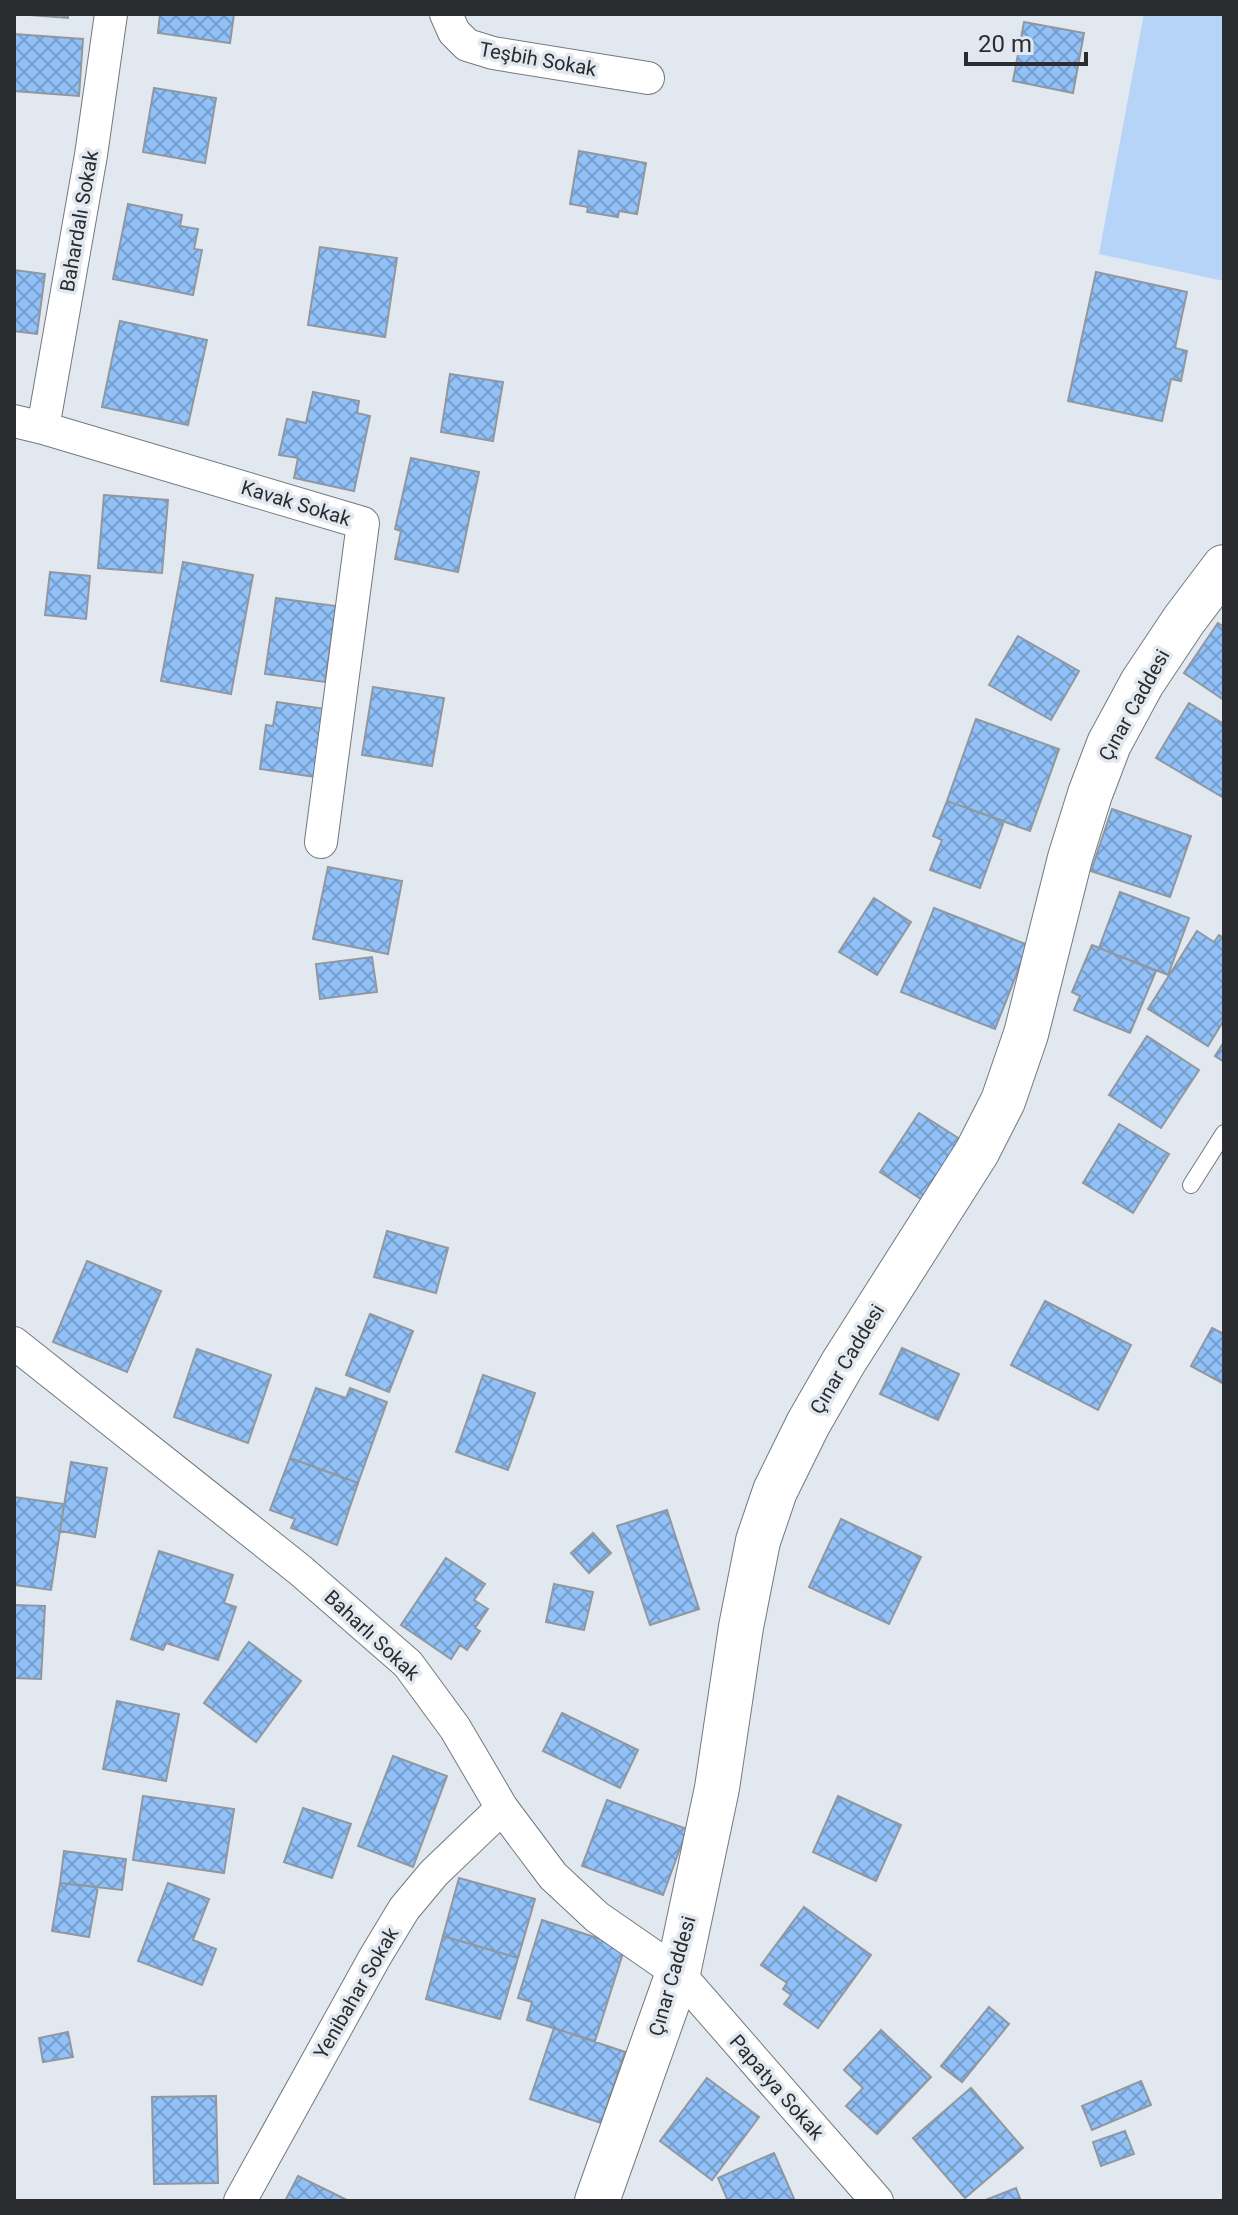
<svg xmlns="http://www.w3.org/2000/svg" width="1238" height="2215" font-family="Roboto,sans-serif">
<defs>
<pattern id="building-cross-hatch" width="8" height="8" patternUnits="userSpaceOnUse" patternTransform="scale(2)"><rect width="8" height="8" fill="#91c1f9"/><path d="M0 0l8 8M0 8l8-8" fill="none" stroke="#779dca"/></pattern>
</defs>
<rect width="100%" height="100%" fill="#e1e8ef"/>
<path fill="#b6d4f7" d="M1144,14h80v267l-125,-27z"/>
<path fill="url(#building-cross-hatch)" stroke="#91979f" stroke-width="2" d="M16,14h52v4z
M160,14h74l-4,29 -72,-10z
M1024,22l60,11 -11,60 -60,-12z
M14,34l69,5 -4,57 -65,-5z
M154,88l62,10 -11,65 -62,-11z
M579,151l67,12 -9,51 -18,-3 -1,6 -31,-5 1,-5 -18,-3z
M128,204l54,11 -2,11 18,3 -4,20 8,1 -9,45 -80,-16z
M320,247l77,11 -12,79 -77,-12z
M14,270l31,4 -8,60 -23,-3z
M1096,272l91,20 -12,56 12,3 -6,30 -10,-2 -9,42 -94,-20z
M120,321l87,19 -19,85 -86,-18z
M450,374l53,8 -10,59 -52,-9z
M313,392l46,9 -2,12 13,3 -16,75 -60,-13 4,-20 -19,-3 8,-36 19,4z
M411,458l68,14 -21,100 -63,-13 6,-28 -6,-2z
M104,495l64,5 -6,73 -64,-5z
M183,562l70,13 -22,119 -70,-13z
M50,572l40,4 -4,43 -41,-4z
M276,598l60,8 -11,76 -60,-8z
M1218,623l6,4v73l-40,-27z
M1018,636l61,35 -28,49 -62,-35z
M373,687l71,11 -12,68 -70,-11z
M277,702l49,7 -10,68 -56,-8 6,-44 7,1z
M1189,703l35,21v74l-68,-40z
M976,719l83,30 -29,82 -83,-30z
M947,801l57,20 -24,67 -50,-18 12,-30 -9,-4z
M1112,809l79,27 -21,61 -79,-26z
M328,867l74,14 -14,73 -75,-15z
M1120,892l69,26 -21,57 -69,-27z
M874,898l37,24 -34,53 -38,-23z
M934,908l94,37 -33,84 -94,-37z
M1197,931l17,11 5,-7 5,3v82l-16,26 -60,-37z
M1092,945l64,26 -26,62 -56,-23 6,-14 -8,-4z
M372,957l5,35 -57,7 -4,-35z
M1147,1036l52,34 -38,58 -52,-33z
M1224,1042v20l-9,-6z
M919,1113l44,28 -39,60 -44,-29z
M1119,1124l50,30 -36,59 -50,-30z
M387,1231l61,17 -12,45 -62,-16z
M87,1261l74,30 -34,81 -74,-30z
M1045,1301l86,44 -33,65 -87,-45z
M370,1314l43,17 -24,61 -43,-17z
M1212,1328l12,6v50l-33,-18z
M902,1348l57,26 -21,46 -58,-26z
M197,1349l74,26 -23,68 -74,-26z
M483,1375l52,18 -27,77 -52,-18z
M316,1388l30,10 4,-10 37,14 -29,81 -68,-25z
M290,1458l68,25 -21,62 -46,-17 4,-9 -25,-9z
M71,1462l36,6 -12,69 -35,-6z
M14,1497l50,7 -13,86 -37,-5z
M667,1510l32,99 -49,16 -33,-99z
M841,1519l80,38 -32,67 -80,-37z
M593,1533l18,20 -22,20 -18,-20z
M159,1551l74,24 -9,28 12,4 -18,53 -52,-17 -3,7 -32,-11z
M446,1558l39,26 -11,16 14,9 -13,19 5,3 -13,19 -7,-5 -9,14 -50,-34z
M554,1584l39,8 -9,38 -38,-8z
M14,1605l31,1 -4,73 -27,-1z
M249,1642l52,39 -45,61 -52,-39z
M117,1701l62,13 -13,67 -63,-12z
M562,1713l76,37 -18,38 -77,-37z
M393,1756l54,20 -34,91 -55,-21z
M143,1796l91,13 -10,64 -91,-13z
M838,1796l63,29 -25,56 -63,-29z
M607,1800l80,29 -24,66 -81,-29z
M303,1808l48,16 -19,54 -48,-16z
M64,1851l62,8 -4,31 -62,-7z
M459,1878l76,21 -17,59 -75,-22z
M60,1883l38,4 -9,50 -37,-6z
M168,1883l41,16 -16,41 23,9 -14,36 -64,-24z
M804,1907l67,48 -53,73 -34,-24 7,-9 -8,-6 4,-6 -26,-18z
M542,1920l83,27 -30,94 -68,-21 5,-18 -14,-4z
M443,1936l75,22 -18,61 -74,-20z
M989,2007l20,17 -47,58 -21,-16z
M554,2028l71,24 -24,71 -71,-24z
M881,2030l50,47 -54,57 -31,-28 17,-18 -19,-18z
M68,2032l5,25 -30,5 -4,-24z
M707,2078l52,39 -47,63 -52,-39z
M1141,2081l10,24 -59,25 -10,-24z
M971,2088l52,60 -58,50 -52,-60z
M216,2096l2,87 -64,1 -2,-87z
M1125,2131l9,23 -33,12 -8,-24z
M774,2153l21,48h-67l-10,-23z
M298,2176l51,25h-64z
M1016,2188l5,13h-38z"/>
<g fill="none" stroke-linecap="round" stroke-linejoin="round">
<defs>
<path id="lane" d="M1191,1185l33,-52"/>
<path id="street" d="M446,14l8,18 13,13 26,8 155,25
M14,421l29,7 320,95 -42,319
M43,428l48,-273 20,-141
M14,1343l286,227 108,94 47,64 47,80 51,68 44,41 81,56 199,228
M240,2201l135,-244 29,-48 30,-36 68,-65"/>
<path id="secondary" d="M597,2201l81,-228 39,-185 24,-161 17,-86 17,-50 33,-67 35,-61 134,-211 26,-51 23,-67 44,-176 20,-64 19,-50 33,-61 42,-63 40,-53"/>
</defs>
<use href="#lane" stroke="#73797f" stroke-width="18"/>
<use href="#street" stroke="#73797f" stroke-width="34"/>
<use href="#secondary" stroke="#73797f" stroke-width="46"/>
<use href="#lane" stroke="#fff" stroke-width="16"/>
<use href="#street" stroke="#fff" stroke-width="32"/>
<use href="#secondary" stroke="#fff" stroke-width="44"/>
</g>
<g text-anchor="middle" stroke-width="7" stroke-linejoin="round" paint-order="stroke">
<g font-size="20" fill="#2a2c2f" stroke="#e1e8ef">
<text transform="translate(538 59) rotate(10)" y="7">Teşbih Sokak</text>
<text transform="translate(79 221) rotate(-80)" y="7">Bahardalı Sokak</text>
<text transform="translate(296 503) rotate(17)" y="7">Kavak Sokak</text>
<text transform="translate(1134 705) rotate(-61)" y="7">Çınar Caddesi</text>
<text transform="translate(847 1359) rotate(-59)" y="7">Çınar Caddesi</text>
<text transform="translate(372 1635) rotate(43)" y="7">Baharlı Sokak</text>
<text transform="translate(672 1976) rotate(-74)" y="7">Çınar Caddesi</text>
<text transform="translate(356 1993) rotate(-60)" y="7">Yenibahar Sokak</text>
<text transform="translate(777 2087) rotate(49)" y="7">Papatya Sokak</text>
</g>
</g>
<rect width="1238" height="2215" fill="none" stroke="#2a2c2f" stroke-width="32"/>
<path d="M966 52v12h120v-12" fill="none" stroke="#2a2c2f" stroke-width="4"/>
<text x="978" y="52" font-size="24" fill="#2a2c2f" stroke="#e1e8ef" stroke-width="6" paint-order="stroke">20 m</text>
</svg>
